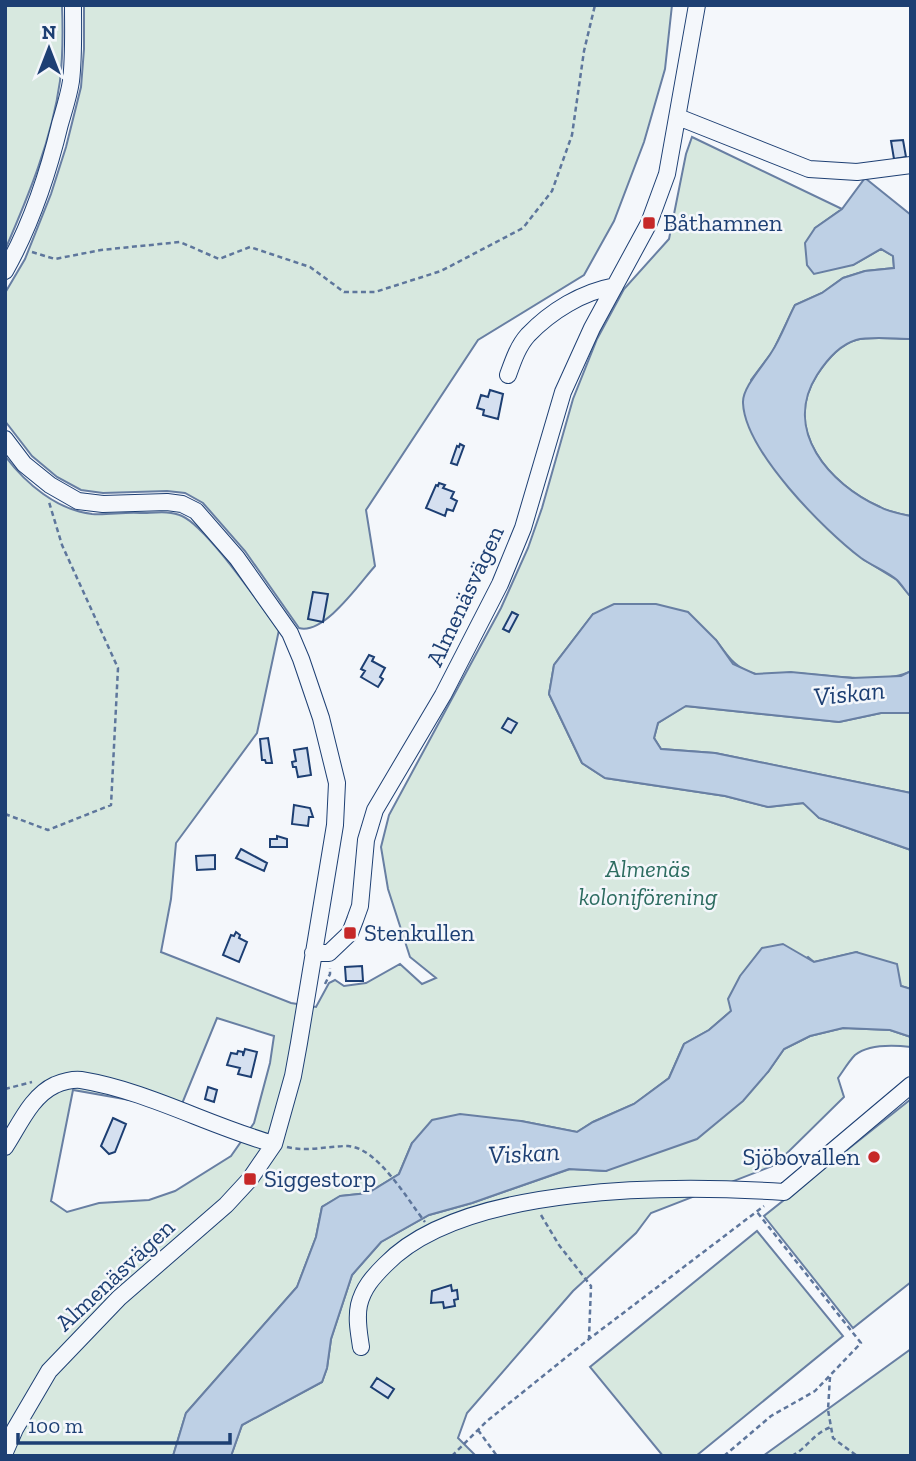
<svg xmlns="http://www.w3.org/2000/svg" width="916" height="1461" font-family="'Zilla Slab',serif">
<rect width="100%" height="100%" fill="#f4f7fb"/>
<path fill="#d7e8df" stroke="#687fa3" stroke-width="2" fill-rule="evenodd" d="M5,5h57c1,26 1,51 -2,76 -8,58 -32,116 -55,169z
M84,5h588l-7,64 -21,73 -30,79 -30,54 -106,65 -112,170 9,56c-16,18 -51,69 -76,62l-54,-77 -42,-48 -18,-10 -18,-2 -64,2 -22,-3 -24,-13 -25,-21 -27,-35v-128l20,-34 26,-65 15,-47 15,-60 3,-38z
M692,137l150,72 -27,19 38,37 28,-16 12,7 1,12 -29,3 -22,7 -21,15 -27,12 -22,46 -22,29 112,179 34,21 14,17v74c-28,15 -86,3 -118,2 -12,-1 -25,3 -37,1 -20,-4 -29,-19 -40,-34l-123,-26 -39,51 -5,29 33,69 23,15 120,18 43,11 36,-4 15,15 92,32v139l-10,-3 -44,-34 -43,10 -6,-5 -77,54 -22,19 -25,14 -15,34 -35,26 -41,18 -16,10 -56,-11 -109,22 -13,31 -31,19 -27,3 -19,11 -6,30 -19,50 -111,126 -13,43h-168v-1000c21,28 52,54 87,58 16,1 32,-2 48,-1 13,0 30,-3 42,3 26,12 77,88 97,114l-22,103 -81,110 -5,56 -10,53 130,51 25,4 13,-24 6,-3 9,6 22,-3 34,-19 22,20 14,-6 -26,-21 -22,-68 -7,-42 8,-32 112,-207 27,-60 14,-40 31,-109 24,-60 27,-50 45,-50 17,-85zM217,1018l57,18 -4,27 -16,60 -23,33 -56,35 -26,9 -50,3 -32,9 -16,-11 22,-111 68,12 36,14z
M911,339v177c-10,-2 -22,-4 -31,-9 -51,-23 -98,-77 -63,-132 9,-14 22,-30 39,-35 14,-4 40,-1 55,-1z
M685,706l154,16 42,-9h30v80l-196,-40 -54,-4 -7,-11 4,-15z
M843,1028l47,2 21,7v10c-17,-2 -42,-3 -56,8 -6,6 -12,16 -17,23l6,19 -69,68 -124,48 -15,20 -63,58 -106,122 -9,25 18,18h-245l11,-31 80,-43 5,-14 4,-29 21,-64 29,-33 48,-27 43,-12 98,-34 36,2 162,-99 16,-23 26,-13z
M911,1099v183l-58,46 -89,-112z
M757,1231l86,105 -147,120h-33l-73,-89z
M911,1349v107h-148z"/>
<path fill="#bed0e5" stroke="#687fa3" stroke-width="2" d="M865,178l46,37v124c-15,0 -41,-3 -55,1 -17,5 -30,21 -39,35 -35,55 12,109 63,132 9,5 21,7 31,9v81c-5,-5 -9,-12 -14,-17 -10,-9 -25,-14 -36,-22 -37,-28 -116,-107 -118,-155 -1,-15 20,-37 28,-50 10,-15 16,-33 24,-48l27,-12 21,-15 22,-7 29,-3 -1,-12 -12,-7 -28,16 -39,9 -7,-9 -2,-22 10,-15 27,-19z
M614,604h42l32,8 28,28 17,24 22,10 36,-2 61,6 49,-2 10,-5v42h-30l-42,9 -153,-16 -28,17 -4,15 7,11 54,4 196,40v57l-92,-32 -16,-15 -35,4 -43,-11 -120,-18 -23,-15 -33,-69 5,-29 39,-51z
M783,944l31,18 42,-10 41,12 4,22 10,3v48l-21,-7 -47,-2 -33,8 -26,13 -16,23 -25,29 -46,38 -91,32 -37,-2 -97,34 -43,12 -48,27 -29,33 -21,64 -4,29 -5,14 -80,43 -11,31h-58l13,-43 111,-126 19,-50 6,-30 18,-11 28,-3 31,-19 13,-31 20,-23 28,-6 61,7 56,11 16,-10 41,-18 35,-26 15,-34 25,-14 22,-19 -3,-12 12,-23 22,-28z"/>
<path fill="#d5e0f0" stroke="#1d3f73" stroke-width="2" d="M903,140l3,17 -12,2 -3,-18z
M490,390l13,4 -5,25 -15,-4 1,-5 -7,-2 4,-13 7,2z
M460,444l4,2 -7,19 -6,-2 6,-17 2,1z
M439,483l6,2 -2,3 11,4 -3,6 6,3 -4,10 -6,-2 -2,7 -19,-8 10,-23 2,1z
M313,592l15,2 -5,28 -15,-3z
M512,612l6,3 -9,17 -6,-3z
M369,655l5,2 -2,4 13,7 -5,9 3,2 -5,8 -17,-10 4,-6 -4,-2z
M508,718l9,5 -6,10 -9,-5z
M268,738l4,25h-6l-1,-3h-3l-2,-21z
M307,748l4,27 -13,2 -2,-10h-3l-1,-5 4,-1 -2,-11z
M294,805l16,3 3,9h-4l-1,9 -16,-2z
M277,836l10,3v8h-17v-8h7z
M241,849l26,14 -3,8 -28,-13z
M215,855v14l-18,1 -1,-14z
M236,932l4,3 -1,3 8,4 -8,20 -16,-7 8,-20 3,1z
M362,966l1,15h-17l-1,-14z
M245,1049l12,3 -6,25 -13,-3 2,-6 -13,-3 4,-12 6,1 1,-3 5,1v4z
M208,1087l9,3 -3,12 -9,-3z
M113,1118l13,6 -11,28 -6,2 -8,-8z
M451,1285l1,6 5,-1 1,9 -4,1 1,6 -11,2 -1,-6 -12,1 1,-12z
M377,1378l17,11 -6,9 -17,-11z"/>
<g fill="none" stroke-linecap="round" stroke-linejoin="round">
<defs>
<path id="minor" d="M678,117l131,52 48,3 54,-7
M5,271c26,-46 43,-97 55,-147 4,-14 9,-29 11,-43 3,-25 2,-50 2,-76
M508,375c5,-14 10,-29 20,-40 23,-24 54,-43 87,-49
M5,439l19,25 26,21 28,16 25,3 64,-2 15,2 14,7 41,47 53,75 11,26 20,59 16,65 -2,42 -36,218 -6,33 -19,68 -24,35 -24,26 -107,93 -70,73 -34,58 -10,23
M313,953h16l21,-20 5,-13 5,-14 6,-66 9,-30 68,-115 57,-111 23,-56 40,-136 29,-64 57,-105 18,-49 30,-169
M5,1147c14,-21 26,-51 50,-62 6,-3 18,-6 26,-5 67,11 128,46 193,64
M361,1347c-2,-14 -5,-28 -2,-42 4,-17 14,-28 26,-40 79,-82 291,-80 399,-73l127,-107"/>
</defs>
<use href="#minor" stroke="#1d3f73" stroke-width="18"/>
<path stroke="#5e769c" stroke-width="2.5" stroke-dasharray="5 3.5" stroke-linecap="butt" d="M32,252l23,7 46,-9 79,-8 39,17 31,-12 60,20 34,25h31l66,-21 82,-43 29,-37 20,-56 12,-84 11,-46
M5,814l43,16 63,-25 7,-137 -56,-123 -13,-43
M325,984l5,-10v-6
M5,1089l27,-7
M287,1147c20,5 41,-1 61,-1 30,2 59,53 77,76
M541,1215l18,30 32,41 -2,52
M830,1377l-2,33 5,28 24,18
M478,1430l19,26
M452,1456l35,-35 102,-82 175,-133
M724,1456l47,-40 44,-25 46,-48 -104,-131
M792,1456c15,-8 22,-23 39,-29"/>
<use href="#minor" stroke="#f4f7fb" stroke-width="16"/>
</g>
<g fill="#c62828" stroke="#f4f7fb" stroke-width="2.5">
<rect x="642" y="216" width="14" height="14" rx="3.5"/>
<rect x="343" y="926" width="14" height="14" rx="3.5"/>
<circle cx="874" cy="1157" r="7"/>
<rect x="243" y="1172" width="14" height="14" rx="3.5"/>
</g>
<g text-anchor="middle" stroke-width="5" stroke-linejoin="round" paint-order="stroke">
<g font-size="24" fill="#1d3f73" stroke="#f4f7fb" text-anchor="start">
<text x="663" y="231">Båthamnen</text>
<text x="364" y="941">Stenkullen</text>
<text x="860" y="1165" text-anchor="end">Sjöbovallen</text>
<text x="264" y="1187">Siggestorp</text>
</g>
<g font-size="24" fill="#1d3f73" stroke="#f4f7fb">
<text transform="translate(465 596) rotate(-65)" y="8">Almenäsvägen</text>
<text transform="translate(115 1275) rotate(-43)" y="8">Almenäsvägen</text>
</g>
<g font-size="24" font-style="italic" fill="#2c6c60" stroke="#f4f7fb">
<text x="648" y="877">Almenäs<tspan x="648" dy="28">koloniförening</tspan></text>
</g>
<g font-size="26" font-style="italic" fill="#1d3f73" stroke="#f4f7fb">
<text transform="translate(849 693) rotate(-6)" y="9">Viskan</text>
<text transform="translate(524 1153) rotate(-3)" y="9">Viskan</text>
</g>
</g>
<rect width="916" height="1461" fill="none" stroke="#1d3f73" stroke-width="14"/>
<g transform="translate(49 49)" stroke="#f4f7fb" stroke-width="5" paint-order="stroke">
<path d="M0-5L12 26L0 18L-12 26Z" fill="#1d3f73"/>
<text y="-10" font-size="19" font-weight="bold" text-anchor="middle" fill="#1d3f73">N</text>
</g>
<path d="M18 1433v10h212v-10" fill="none" stroke="#1d3f73" stroke-width="3.5"/>
<text x="28" y="1433" font-size="21" fill="#1d3f73" stroke="#f4f7fb" stroke-width="5" paint-order="stroke">100 m</text>
</svg>
